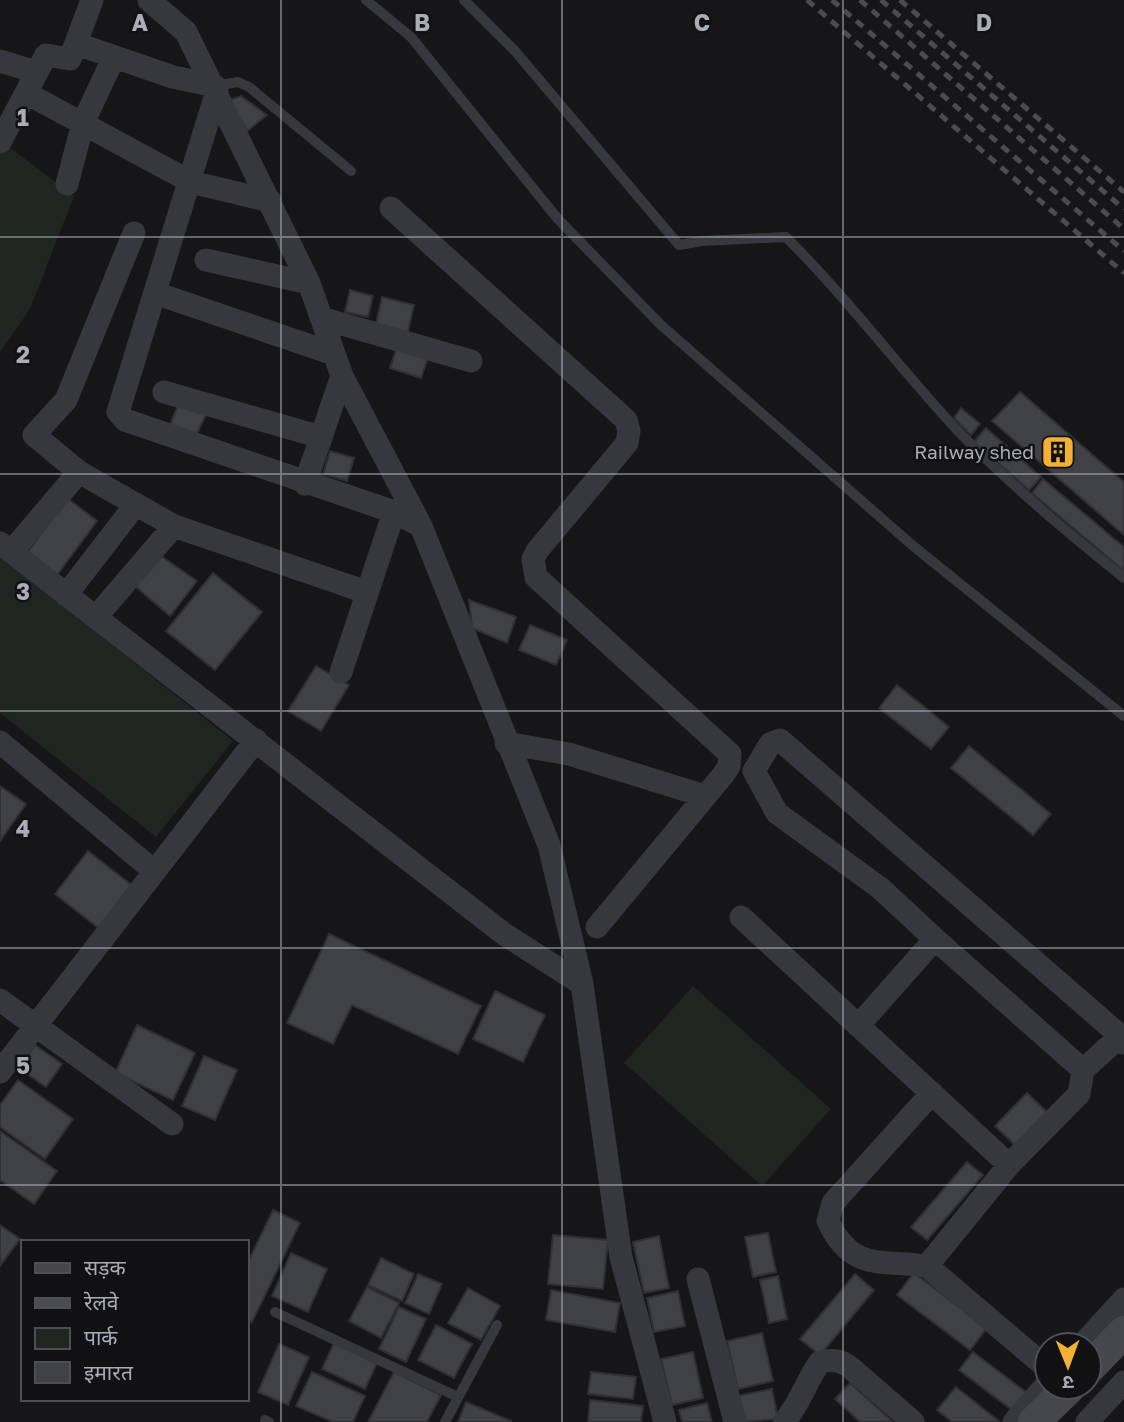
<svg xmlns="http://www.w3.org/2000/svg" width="1124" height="1422" font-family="'Golos Text','Noto Sans Devanagari',sans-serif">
<rect width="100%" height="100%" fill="#161618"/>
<path fill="#1e261f" d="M0,140l74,56 -44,113 -30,43z
M0,555l233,186 -77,96 -156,-124z
M693,986l138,123 -69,77 -138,-123z"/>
<path fill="#404145" stroke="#303034" stroke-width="2" d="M241,96l26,19 -20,16 -17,-31z
M350,290l23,6 -5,21 -23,-5z
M382,297l32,8 -7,30 -32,-7z
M399,341l31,11 -9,26 -31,-10z
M1020,392l104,90v53l-132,-114z
M180,401l28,9 -12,26 -26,-11z
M961,408l19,16 -9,11 -17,-17z
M986,428l55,49 -12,13 -55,-48z
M330,451l24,7 -7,23 -24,-7z
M1043,479l81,68v24l-92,-78z
M67,498l30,23 -43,58 -30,-22z
M158,554l39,27 -27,35 -35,-30z
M213,573l49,39 -47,58 -49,-39z
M469,600l47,17 -9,26 -35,-15z
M530,625l37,15 -11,25 -37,-15z
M316,666l33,19 -28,46 -33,-20z
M897,685l52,42 -18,22 -52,-41z
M969,746l82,68 -18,21 -82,-67z
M0,786l26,18 -26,37z
M88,851l46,36 -33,43 -46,-36z
M329,934l152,72 -23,48 -106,-49 -19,39 -46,-21z
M495,991l50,24 -22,47 -50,-23z
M137,1025l58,28 -22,47 -58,-27z
M35,1045l27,19 -16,23 -27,-19z
M204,1056l33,14 -22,50 -33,-14z
M18,1080l55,39 -28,40 -45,-32v-22z
M1027,1093l20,19 -32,33 -20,-19z
M0,1131l57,40 -23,33 -34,-24z
M967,1162l16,13 -56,65 -16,-13z
M273,1210l27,13 -48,99 -5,-2v-56z
M0,1225l20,14 -20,27z
M768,1233l8,39 -23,5 -8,-40z
M553,1235l55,5 -5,49 -55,-5z
M659,1236l10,52 -25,5 -11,-51z
M291,1253l36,16 -19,43 -36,-16z
M381,1258l33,16 -12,27 -34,-16z
M914,1273l73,55 -17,22 -73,-55z
M418,1274l24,10 -13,30 -24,-11z
M855,1274l19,16 -54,65 -20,-16z
M778,1276l9,43 -18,4 -9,-43z
M367,1287l32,16 -18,35 -32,-17z
M468,1288l32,18 -19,34 -33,-17z
M551,1290l69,13 -5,29 -69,-12z
M678,1291l7,35 -31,6 -7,-34z
M399,1307l27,12 -20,43 -27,-13z
M436,1325l36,19 -18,34 -36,-18z
M762,1333l11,48 -35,8 -11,-48z
M335,1341l43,20 -13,28 -43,-20z
M279,1344l30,13 -21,48 -30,-13z
M693,1352l10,46 -31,7 -11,-46z
M973,1352l65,49 -14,18 -65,-49z
M312,1372l53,24 -12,26h-20l-37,-16z
M394,1372l47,23 -14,27h-59z
M591,1372l45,5 -3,22 -45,-5z
M850,1383l43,39h-33l-25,-23z
M956,1387l44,35h-48l-15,-12z
M772,1389l6,30 -36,3 -5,-26z
M590,1400l53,6 -2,16h-53z
M466,1402l45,19v1h-53z
M707,1403l5,19h-30l-3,-12z"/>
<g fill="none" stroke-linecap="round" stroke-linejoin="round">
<path stroke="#37383d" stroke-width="10" d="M366,0l45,37 146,181 104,107 251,220 212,171
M464,0l51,51 164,194 23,-4 84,-4c61,61 112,129 170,192 52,54 110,102 168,149
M215,86l23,-4 11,5 102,84
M275,1312l183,85
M265,1420l4,2
M445,1422l52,-97"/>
<path stroke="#37383d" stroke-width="23" d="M149,0l37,32 123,251 33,93 79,150 128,319 33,139 39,273 44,165
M77,44l96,33 42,9
M0,61l36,11
M217,91l-99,321 7,8 269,92 27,14
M26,93l165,89 79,19
M0,142l46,-87 24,4 22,-59
M67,184l16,-61 31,-66
M391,208l235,212 3,11 -2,12 -90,108 -4,8 3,18 194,177 -1,12 -6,9 -126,152
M134,233l-68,167 -32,35 45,37 95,54 192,66
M206,260l103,23
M155,293l179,61
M321,318l150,43
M164,392l157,45
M305,484l37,-108
M0,543l504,391 78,50
M11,552l68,-80
M66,595l70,-91
M96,617l78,-91
M341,672l53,-160
M0,742l154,129
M506,743l63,11 136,42
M741,917l268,248 -82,101 120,102
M935,939l-55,-51 -103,-75 -23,-42 16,-27 10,-4 344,299
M0,1000l172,124
M858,1026l77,-87 148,131
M0,1072l256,-332
M1009,1165l70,-71 4,-24 32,-29 9,2
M927,1266c-44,-7 -75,7 -99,-45l5,-18 99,-110
M698,1279l37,143
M1082,1345l42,-46
M784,1422c16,-18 22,-41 36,-60 13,-3 21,-2 31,6l62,54
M1014,1422l33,-38
M1087,1422l37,-40"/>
<path stroke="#45474d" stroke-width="32" d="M1089,1368l35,-36
M1034,1422l36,-35"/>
<path stroke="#4a4c52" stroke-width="5" stroke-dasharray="9 7" stroke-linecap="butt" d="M807,0l317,273
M832,0l292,251
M860,0l264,229
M881,0l243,209
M900,0l224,192"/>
</g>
<path fill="none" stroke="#a8adb8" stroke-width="2" stroke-opacity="0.55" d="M281,0v1422M562,0v1422M843,0v1422M0,237h1124M0,474h1124M0,711h1124M0,948h1124M0,1185h1124"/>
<defs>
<symbol id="building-square" viewBox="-11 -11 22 22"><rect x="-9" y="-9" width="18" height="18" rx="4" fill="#f2b134" stroke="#111113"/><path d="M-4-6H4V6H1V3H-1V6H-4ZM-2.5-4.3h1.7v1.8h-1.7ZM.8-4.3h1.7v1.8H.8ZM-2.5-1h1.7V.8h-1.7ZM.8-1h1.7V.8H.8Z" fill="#111"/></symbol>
</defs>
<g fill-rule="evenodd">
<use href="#building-square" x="1039" y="433" width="38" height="38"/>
</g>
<g text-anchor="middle" stroke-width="5" stroke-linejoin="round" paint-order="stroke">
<g font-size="19" fill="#a8adb8" stroke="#111113" text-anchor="end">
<text x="1034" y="459">Railway shed</text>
</g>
</g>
<g font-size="23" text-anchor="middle" font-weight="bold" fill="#a8adb8" stroke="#111113" stroke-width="5" stroke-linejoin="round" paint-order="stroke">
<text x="140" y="31">A</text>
<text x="422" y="31">B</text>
<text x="702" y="31">C</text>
<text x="984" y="31">D</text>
<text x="23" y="126">1</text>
<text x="23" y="363">2</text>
<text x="23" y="600">3</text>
<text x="23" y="837">4</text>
<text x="23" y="1074">5</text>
</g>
<rect x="21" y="1240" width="228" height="161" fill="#111113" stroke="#4d4f55" stroke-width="2"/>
<rect x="35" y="1263" width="35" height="10" fill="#45474d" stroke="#4d4f55" stroke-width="2"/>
<text x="84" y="1275" font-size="21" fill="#a8adb8">सड़क</text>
<rect x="35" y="1298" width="35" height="10" fill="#4a4c52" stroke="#4d4f55" stroke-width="2"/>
<text x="84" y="1310" font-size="21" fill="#a8adb8">रेलवे</text>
<rect x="35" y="1328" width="35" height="21" fill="#1e261f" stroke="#4d4f55" stroke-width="2"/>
<text x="84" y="1345" font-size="21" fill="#a8adb8">पार्क</text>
<rect x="35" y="1362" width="35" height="21" fill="#404145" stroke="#4d4f55" stroke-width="2"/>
<text x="84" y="1380" font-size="21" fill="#a8adb8">इमारत</text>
<g transform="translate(1068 1366) rotate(179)"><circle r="33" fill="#111113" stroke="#4d4f55" stroke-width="2"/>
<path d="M0-5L12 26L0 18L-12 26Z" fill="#f2b134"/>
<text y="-10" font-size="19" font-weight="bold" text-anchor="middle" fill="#a8adb8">उ</text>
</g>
</svg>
